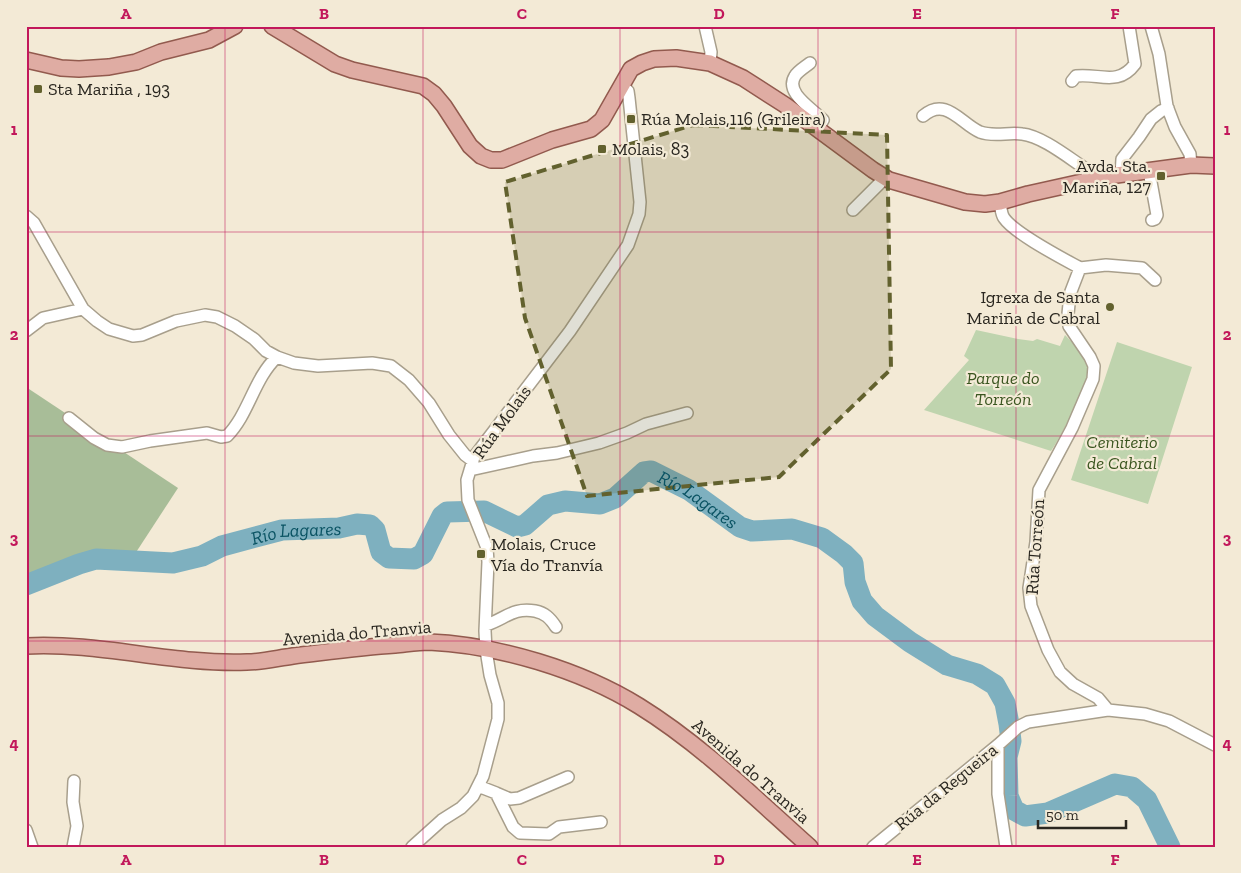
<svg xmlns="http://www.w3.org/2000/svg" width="1241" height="873" font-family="'Zilla Slab',serif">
<rect width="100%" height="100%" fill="#f3ead6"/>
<path fill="#bfd4ae" d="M976,330l42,9 15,2 4,-2 23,7 5,-11c9,9 19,19 23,31 3,14 -28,72 -37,85l-127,-41 45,-50 -5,-4z
M1117,342l75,25 -44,137 -77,-24z"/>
<path fill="#a8bd98" d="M26,387l152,101 -47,72 -105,17z"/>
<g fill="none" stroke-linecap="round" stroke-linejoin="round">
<path stroke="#7eb0bf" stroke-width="21" id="s1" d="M26,585l53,-21 17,-5 77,4 29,-7 20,-10 60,-16 57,-2 18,-4 13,1 5,5 6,22 8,6 25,1 9,-5 19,-38 5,-4 37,-1 33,16 8,-2 23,-20 17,-4 35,3 15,-6 29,-26 7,-1 38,19 51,37 12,4 40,-2 30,9 22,16 9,9 2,19 7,19 13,15 35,26 37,23 30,9 18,11 10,18 4,21 2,17 -4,16 1,39 6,14 11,6 23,-3 67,-29 17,3 15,13 23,47"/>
<defs>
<path id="minor" d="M705,26l6,26 -1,11
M1151,26l8,28 8,52 8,21 15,27 1,11
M810,63c-5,4 -12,8 -15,13 -11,17 18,33 28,44l-5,8
M1072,81l4,-5c23,-3 42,11 59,-12l-6,-38
M923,116c23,-20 38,8 57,16 13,5 29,0 42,2 20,2 47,24 64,35l3,12
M1149,171l8,44 -2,4 -3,1
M1121,175l1,-16 17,-22 12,-18 10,-8 7,-3
M1000,202c1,5 1,12 4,16 11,16 58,40 76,50l-10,26 -2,20 1,12 21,31 4,9 -1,13 -21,49 -33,62 -3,52 -7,46 2,18 17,44 12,22 13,12 25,14 10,12
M853,210l27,-27 4,-7
M26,216l8,7 49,86 14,12 12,8 24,7 9,-1 34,-14 29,-6 12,2 18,9 19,13 12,12 11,6 17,6 24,3 54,-3 19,3 18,14 20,23 20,32 16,20 8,6
M1080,268l26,-3 36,3 13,12
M26,331l17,-13 40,-9
M69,418l25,20 13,7 15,2 28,-6 57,-8 14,4 6,-1c22,-22 27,-58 50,-79
M470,470l63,-14 24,-3 42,-10 28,-10 19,-9 41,-11
M486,625c19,-6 27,-18 49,-14 10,2 15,7 21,16
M998,745v49l8,53
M478,786l18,7 17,34 7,6 29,1 10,-7 42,-5
M496,793l14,6 9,-1 49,-21
M26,830l6,17
M73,847l4,-21 -4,-24 1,-21
M412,847l30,-27 19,-12 12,-12 10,-20 15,-57v-16l-8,-28 -4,-25 -1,-19 3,-69 -1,-14 -19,-48 -1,-20 7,-23 96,-126 58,-86 11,-31 1,-12 -11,-104 -1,-7 -7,-6
M873,847l125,-102 20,-18 10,-5 80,-12 37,4 24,7 46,24"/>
<path id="major" d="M272,26l63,38 17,6 71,16 11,8 10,12 26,40 11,10 10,4h11l50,-20 39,-11 11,-9 29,-51 11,-6 12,-4 22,-1 34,5 33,15 42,27 88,65 16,10 76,22 20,2 15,-2 28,-8 81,-18 82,-11 24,1
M26,60l35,8 18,1 30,-2 27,-5 25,-10 48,-12 26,-14
M26,646c74,-4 147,19 221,16 15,0 31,-4 46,-6 34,-4 68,-9 102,-11 11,-1 23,-3 34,-3 69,3 152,28 210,64 63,39 116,92 171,141"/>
</defs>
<use href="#minor" stroke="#a89f8c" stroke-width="14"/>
<use href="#major" stroke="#925a4e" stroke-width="18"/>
<use href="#minor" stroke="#fff" stroke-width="11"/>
<use href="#major" stroke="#dfaca3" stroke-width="15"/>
</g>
<path fill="#62612e" fill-opacity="0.2" stroke="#62612e" stroke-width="4" stroke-dasharray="10 6" stroke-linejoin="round" d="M693,125l194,10 4,234 -112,108 -192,19 -62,-178 -20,-136z"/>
<path fill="none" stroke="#c2185b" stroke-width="1" stroke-opacity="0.55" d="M225,26v821M423,26v821M620,26v821M818,26v821M1016,26v821M26,232h1189M26,436h1189M26,641h1189"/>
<g fill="#62612e" stroke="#f3ead6" stroke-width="2">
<rect x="33" y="84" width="10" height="10" rx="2.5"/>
<rect x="626" y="114" width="10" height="10" rx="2.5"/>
<rect x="597" y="144" width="10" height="10" rx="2.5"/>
<rect x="1156" y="171" width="10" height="10" rx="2.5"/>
<circle cx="1110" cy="307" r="5"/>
<rect x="476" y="549" width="10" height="10" rx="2.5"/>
</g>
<g text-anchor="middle" stroke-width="4.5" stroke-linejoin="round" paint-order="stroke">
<g font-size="18" fill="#2a2720" stroke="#f3ead6" text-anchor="start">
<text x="48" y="95">Sta Mariña , 193</text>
<text x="641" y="125">Rúa Molais,116 (Grileira)</text>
<text x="612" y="155">Molais, 83</text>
<text x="1151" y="172" text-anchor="end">Avda. Sta.<tspan x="1151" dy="21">Mariña, 127</tspan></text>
<text x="1100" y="303" text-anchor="end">Igrexa de Santa<tspan x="1100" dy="21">Mariña de Cabral</tspan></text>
<text x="491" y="550">Molais, Cruce<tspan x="491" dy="21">Vía do Tranvía</tspan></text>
</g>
<g font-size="18" font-style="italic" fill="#3a551f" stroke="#f3ead6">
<text x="1003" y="384">Parque do<tspan x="1003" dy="21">Torreón</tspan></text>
<text x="1122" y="448">Cemiterio<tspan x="1122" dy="21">de Cabral</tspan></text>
</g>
<g font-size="18" fill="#2a2720" stroke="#f3ead6">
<text transform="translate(502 422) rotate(-54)" y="6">Rúa Molais</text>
<text transform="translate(1035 547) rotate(-86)" y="6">Rúa Torreón</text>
<text transform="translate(357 633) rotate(-5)" y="6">Avenida do Tranvia</text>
<text transform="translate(751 771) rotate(41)" y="6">Avenida do Tranvia</text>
<text transform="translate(946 787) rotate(-39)" y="6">Rúa da Regueira</text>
</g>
<g font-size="19" font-style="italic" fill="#0a5363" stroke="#f3ead6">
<text dy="7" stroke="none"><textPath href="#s1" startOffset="761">Río Lagares</textPath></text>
<text dy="7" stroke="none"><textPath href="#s1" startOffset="280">Río Lagares</textPath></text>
</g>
</g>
<rect width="1241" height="873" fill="none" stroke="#f3ead6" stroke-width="55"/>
<path d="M1038 820v8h88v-8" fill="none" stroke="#2a2720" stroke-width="2.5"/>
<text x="1046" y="820" font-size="15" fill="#2a2720" stroke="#f3ead6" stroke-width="4" paint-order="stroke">50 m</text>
<rect x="28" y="28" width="1186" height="818" fill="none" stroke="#c2185b" stroke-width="2"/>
<g font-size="16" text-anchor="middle" font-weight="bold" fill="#c2185b">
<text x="126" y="19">A</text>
<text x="324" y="19">B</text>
<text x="522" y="19">C</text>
<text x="719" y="19">D</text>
<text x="917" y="19">E</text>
<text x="1115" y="19">F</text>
<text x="14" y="135">1</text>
<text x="1227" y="135">1</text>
<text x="14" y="340">2</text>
<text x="1227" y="340">2</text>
<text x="14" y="544">3</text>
<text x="1227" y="544">3</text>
<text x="14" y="749">4</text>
<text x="1227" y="749">4</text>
<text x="126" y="865">A</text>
<text x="324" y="865">B</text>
<text x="522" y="865">C</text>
<text x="719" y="865">D</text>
<text x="917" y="865">E</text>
<text x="1115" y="865">F</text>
</g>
</svg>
